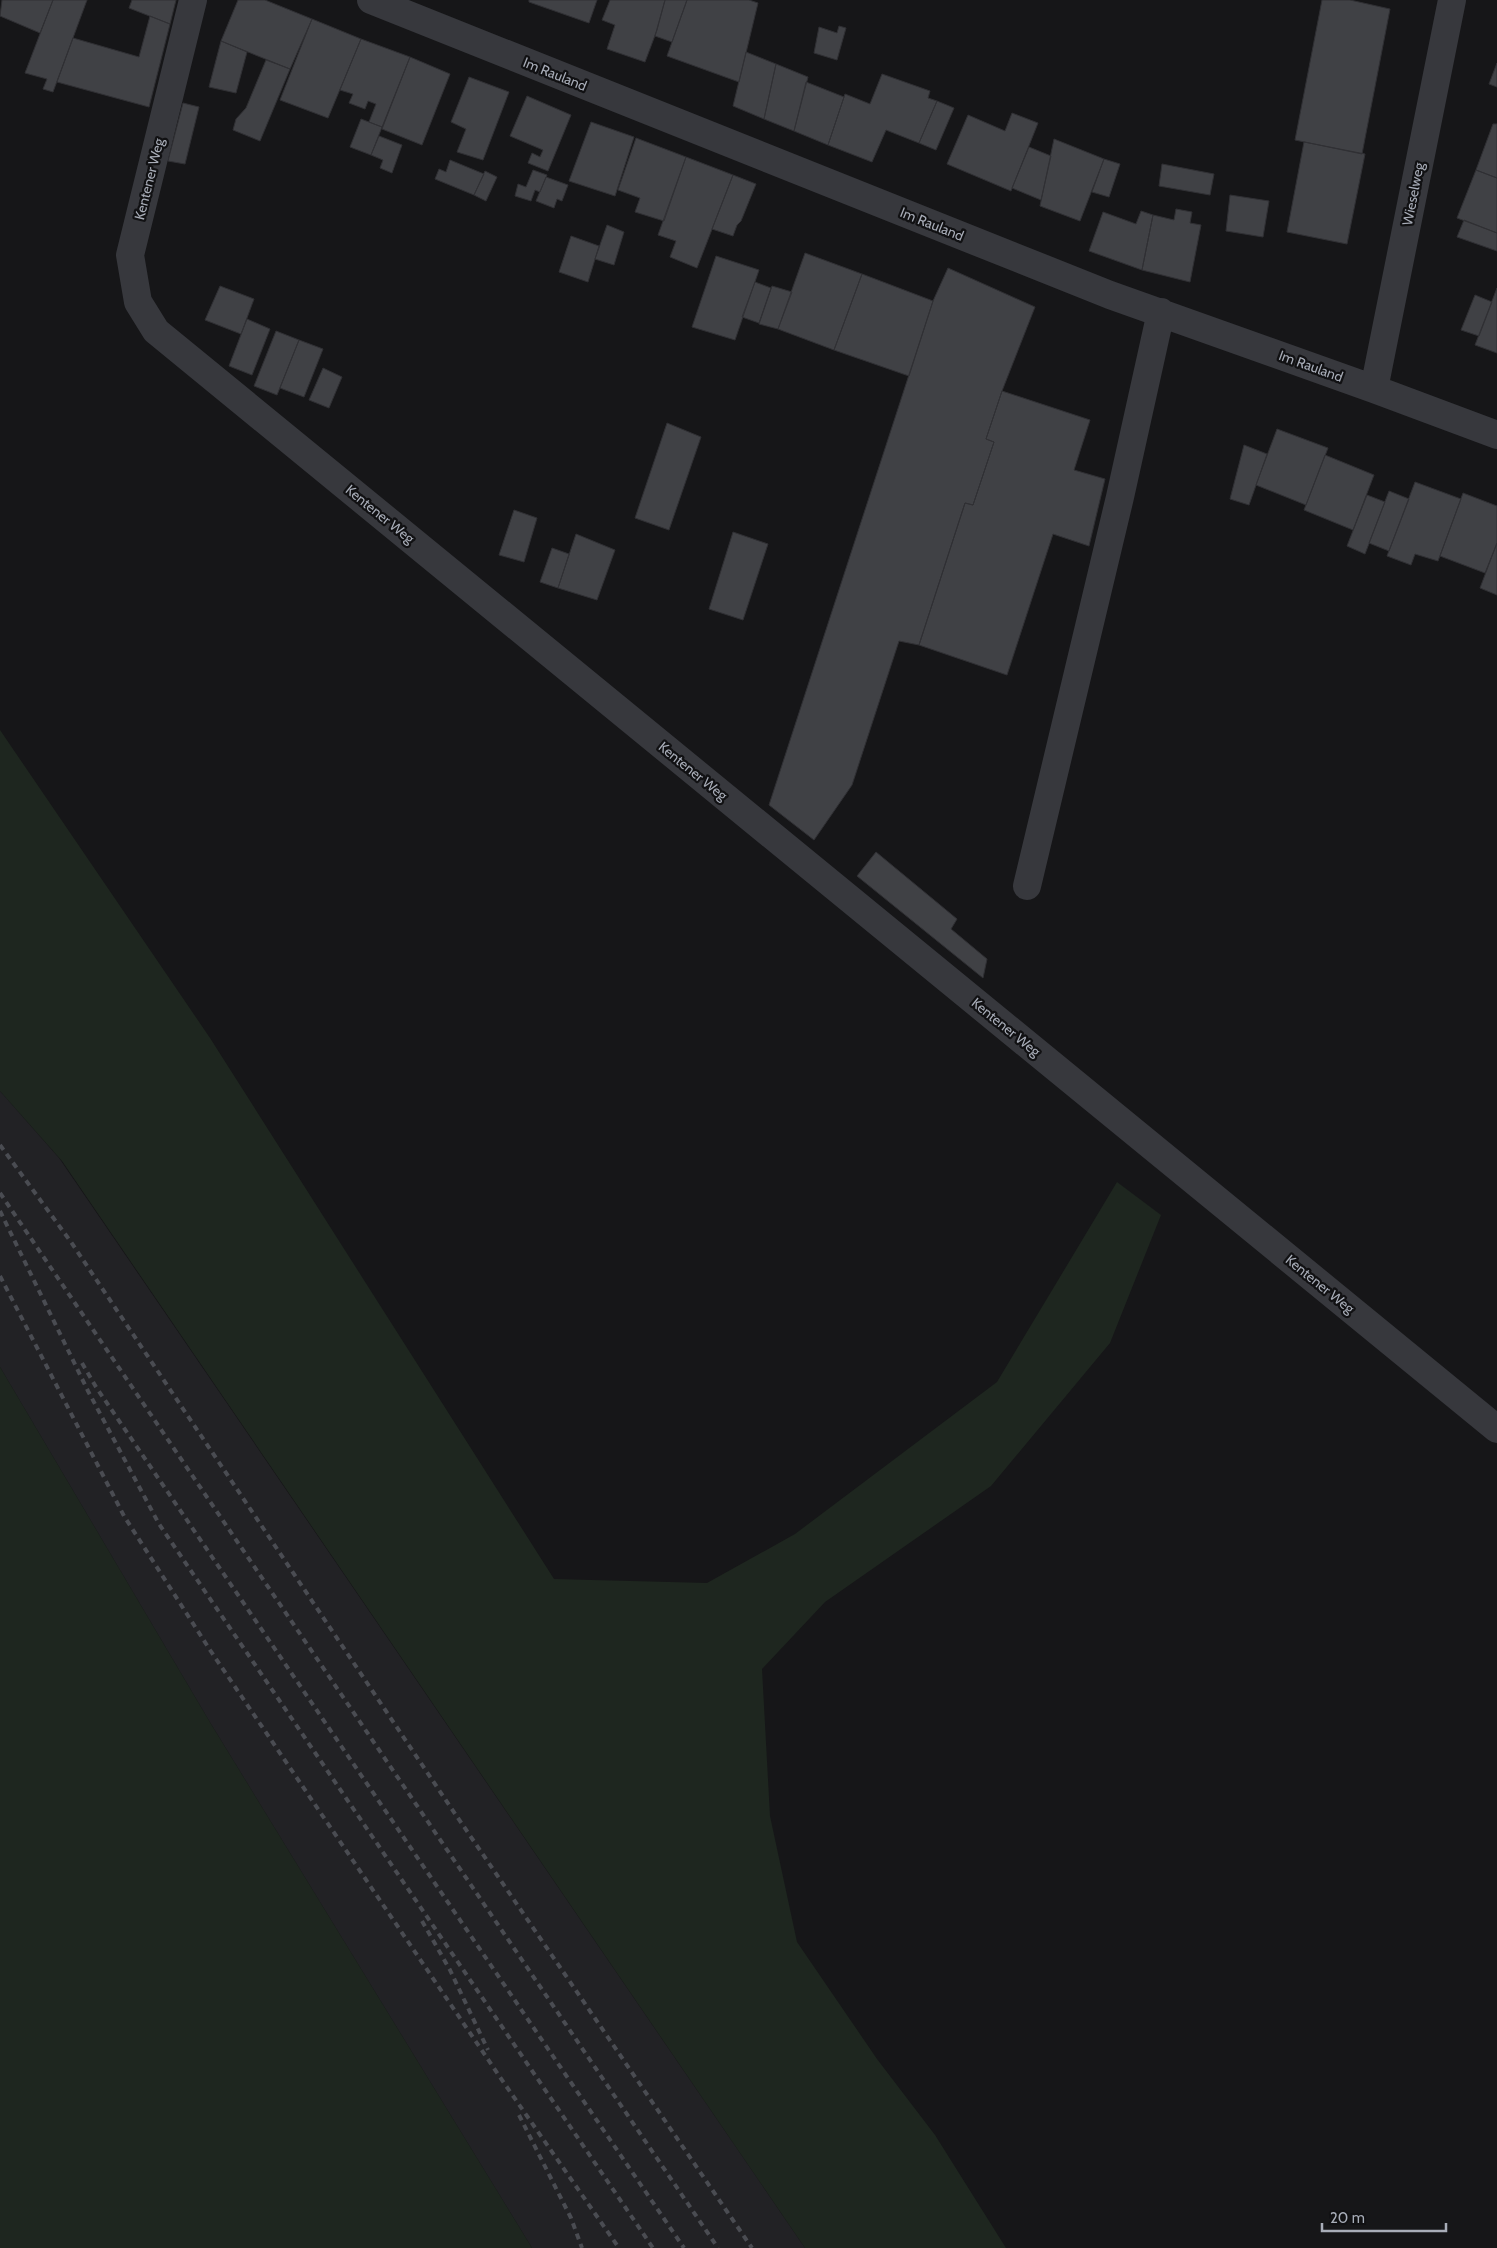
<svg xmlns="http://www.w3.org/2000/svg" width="1497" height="2248" font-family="Cabin,sans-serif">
<rect width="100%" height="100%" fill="#161618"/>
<path fill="#222225" d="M0,1091l59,67 746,1090h-273l-321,-524 -211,-357z"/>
<path fill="#1e261f" d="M0,730l210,308 344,541 153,4 88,-49 202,-152 120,-200 44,33 -51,128 -119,143 -166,116 -63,67 8,147 27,126 80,117 58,76 71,113h-201l-743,-1087 -62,-70z
M0,1367l211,357 321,524h-532z"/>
<path fill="#404145" stroke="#303034" d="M2,0h51l-13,33 -40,-17z
M53,0h34l-34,92 -10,-3 4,-10 -22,-6z
M132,0h44l-6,24 -41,-16z
M238,0h27l47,19 -22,50 -69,-28z
M529,0h68l-8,23 -60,-21z
M610,0h55l-8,30 -12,32 -38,-13 8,-24 -13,-5z
M665,0h22l-15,42 -17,-6z
M687,0h62l9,3 -19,79 -72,-26z
M1322,0h28l40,9 -28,145 -67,-14z
M150,16l20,8 -21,83 -92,-25 16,-44 66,19z
M312,19l49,20 -33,79 -48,-18z
M839,26l7,2 -9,32 -23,-7 5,-26 18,6z
M361,39l49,18 -28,70 -13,-5 7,-18 -8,-3 -3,8 -16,-6 4,-9 -13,-4z
M221,41l26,11 -11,41 -27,-6z
M746,52l30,12 -12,55 -31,-13z
M410,57l40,17 -28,71 -40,-16z
M266,60l24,9 -30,72 -27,-11 3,-11 10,-11z
M1497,63v24l-8,-3z
M776,64l32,13 -14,54 -30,-12z
M882,74l48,17 -2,7 9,3 -18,42 -33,-13 -14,32 -44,-17 17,-51 25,10z
M469,77l40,15 -26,68 -26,-8 9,-23 -15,-7z
M806,82l38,15 -16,48 -34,-14z
M527,96l44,19 -23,56 -20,-8 4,-10 8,4 3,-7 -33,-14z
M937,101l17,7 -18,42 -17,-7z
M183,103l16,4 -14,57 -17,-3z
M1012,113l26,10 -27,68 -64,-27 21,-49 37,16z
M361,119l21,8 -11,28 -21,-8z
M591,122l43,15 -19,59 -46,-15z
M1493,124h4v54l-21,-8z
M379,136l23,9 -10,28 -12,-5 3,-8 -12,-5z
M636,138l50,19 -22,64 -29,-9 5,-14 -22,-8z
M1054,139l50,20 -24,62 -40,-15z
M1304,142l61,12 -18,90 -60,-12z
M1029,147l22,9 -10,44 -29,-12z
M686,157l47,18 -36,93 -27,-11 6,-16 -18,-6z
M1104,159l16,5 -11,33 -17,-5z
M450,160l34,14 -10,21 -39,-16 4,-10 7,3z
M1162,164l52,10 -4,21 -51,-9z
M533,170l14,5 -7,17 -5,-2 -4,11 -16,-5 3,-12 8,3z
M1476,170l21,8v55l-40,-15z
M485,171l12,6 -11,24 -12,-6z
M733,175l23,9 -15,37 -4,4 -4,11 -21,-7z
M546,177l22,8 -6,16 -5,-2 -3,9 -18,-7z
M1230,195l39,6 -6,36 -37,-6z
M1176,209l16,3 -2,11 11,2 -11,57 -48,-12 11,-55 21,5z
M1141,211l12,4 -11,55 -53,-19 14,-39 33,12z
M1464,220l33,13v18l-40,-14z
M607,225l17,7 -10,33 -19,-6z
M571,236l28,10 -11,36 -29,-10z
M805,253l57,21 -28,76 -56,-21z
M716,256l43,14 -24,70 -43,-13z
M948,268l87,39 -33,84 -16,48 8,3 -21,63 -8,-2 -46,142 -20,-4 -47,144 -38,55 -45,-35 164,-504z
M862,274l71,27 -24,75 -75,-26z
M755,282l16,6 -12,35 -17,-6z
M220,286l34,13 -13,35 -36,-14z
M772,286l20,6 -14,37 -19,-5z
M1497,288v65l-22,-8z
M1475,295l17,7 -13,34 -18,-6z
M247,319l23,10 -18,46 -23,-9z
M276,331l23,9 -22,55 -23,-9z
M299,340l24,9 -19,48 -24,-9z
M323,368l19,9 -13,31 -20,-8z
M1002,391l88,29 -16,50 31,9 -16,67 -36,-12 -46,141 -88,-30 46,-142 8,2 21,-63 -8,-3z
M667,423l34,14 -32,93 -34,-12z
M1277,429l51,19 -22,57 -50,-20z
M1244,445l23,9 -18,51 -19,-6z
M1325,455l49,20 -21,55 -49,-20z
M1415,482l46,17 -23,62 -23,-7 -4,11 -24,-9z
M1389,491l20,8 -20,52 -20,-8z
M1463,493l34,13v37l-12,30 -45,-17z
M1367,495l18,7 -20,52 -18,-8z
M514,510l23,8 -13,44 -25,-7z
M733,532l35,12 -25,76 -34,-11z
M576,534l39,16 -18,50 -39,-12z
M1497,543v52l-17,-7z
M552,548l17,6 -11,34 -18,-6z
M876,852l81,67 -6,10 36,30 -4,19 -126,-102z"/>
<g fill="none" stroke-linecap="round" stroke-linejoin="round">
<path stroke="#37383d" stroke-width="28" d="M193,0l-63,255 8,47 18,29 1341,1098
M371,0l739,295 264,94 123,46
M1374,389l78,-389
M1027,886l93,-389 41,-185"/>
<path stroke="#4a4c52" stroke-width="4" stroke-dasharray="6 5" stroke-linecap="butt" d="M0,1145l71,97 374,557 307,449
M0,1193l718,1055
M0,1211l88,180 71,133 494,724
M0,1276l124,240 86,134 294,433 115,165
M82,1363l14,24 588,861
M422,1921l28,49 38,80
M519,2115l52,103 11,30"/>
</g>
<g text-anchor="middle" stroke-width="4.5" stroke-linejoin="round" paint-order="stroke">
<g font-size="14" fill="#a8adb8" stroke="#111113">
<text transform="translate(555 74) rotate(22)" y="5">Im Rauland</text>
<text transform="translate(149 179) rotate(-76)" y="5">Kentener Weg</text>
<text transform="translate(1413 194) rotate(-79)" y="5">Wieselweg</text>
<text transform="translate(932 224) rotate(22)" y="5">Im Rauland</text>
<text transform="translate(1311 366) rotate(20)" y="5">Im Rauland</text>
<text transform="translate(380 514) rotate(39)" y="5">Kentener Weg</text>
<text transform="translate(693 771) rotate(39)" y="5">Kentener Weg</text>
<text transform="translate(1006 1027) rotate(39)" y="5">Kentener Weg</text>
<text transform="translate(1320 1284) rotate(39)" y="5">Kentener Weg</text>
</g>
</g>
<path d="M1322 2223v8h124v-8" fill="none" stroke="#a8adb8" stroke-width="2.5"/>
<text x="1330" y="2223" font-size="15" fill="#a8adb8" stroke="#111113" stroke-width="4" paint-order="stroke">20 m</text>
</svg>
